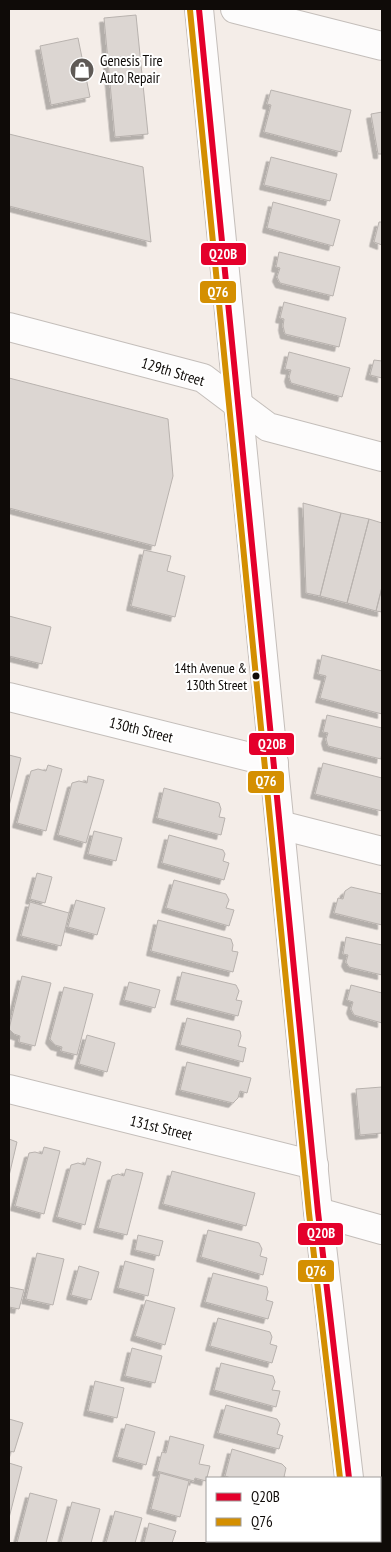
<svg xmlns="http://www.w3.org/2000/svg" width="391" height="1552" font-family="'PT Sans Narrow',sans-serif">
<defs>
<filter id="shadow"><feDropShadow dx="-4.5" dy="4.5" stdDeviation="0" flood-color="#0004"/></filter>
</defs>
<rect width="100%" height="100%" fill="#f4ede8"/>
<path fill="#dcd6d2" stroke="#b8b2ae" filter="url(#shadow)" d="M136,15l12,119 -33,3 -11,-119z
M78,38l12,59 -39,8 -11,-59z
M271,90l80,20 -10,42 -77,-20 7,-27 -4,-1z
M382,112v42h-4l-7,-40z
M9,134l134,33 8,75 -142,-36z
M271,157l66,17 -7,27 -66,-16z
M273,202l67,18 -7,26 -66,-18z
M379,222h3v23l-8,-3z
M279,252l61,15 -7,29 -53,-13 -3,-6 3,-9 -4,-1z
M284,302l62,16 -7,29 -54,-13 -2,-8 1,-7 -4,-1z
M289,352l61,16 -8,29 -51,-14 -2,-6 2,-7 -6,-1z
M374,360l8,1v17l-12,-3z
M9,378l159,41 5,57 -18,70 -146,-38z
M303,503l38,10 -21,83 -14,-3z
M341,513l28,6 -22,84 -27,-7z
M369,519l13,4v64l-6,24 -29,-8z
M144,550l27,6 -4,15 18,5 -10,41 -44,-11z
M382,587v25l-6,-1z
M9,616l42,11 -9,37 -33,-8z
M322,655l60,16v43l-62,-16 6,-22 -8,-2z
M327,715l55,13v24l-1,7 -53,-13 -2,-7 2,-6 -5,-1z
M9,755l12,3 -12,48z
M323,763l59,15v33l-67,-17z
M48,765l14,4 -16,62 -29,-8 14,-52 7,-2 8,2z
M88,776l16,4 -18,63 -28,-8 14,-52 7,-2 8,2z
M164,788l55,15 2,6 -2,8 6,1 -4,17 -64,-17z
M94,831l28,7 -6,23 -28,-7z
M169,835l54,15 2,4 -2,7 6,2 -5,17 -62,-17z
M37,873l15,4 -7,26 -15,-4z
M174,880l52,14 3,6 -3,8 8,2 -5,16 -63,-18z
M351,887l31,7v31l-48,-12 4,-15 5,1 2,-8z
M76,900l29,8 -8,27 -29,-8z
M30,902l39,11 -8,33 -40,-10z
M158,920l73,19 2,6 -1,6 6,1 -5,20 -82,-21z
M346,937l36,8v30l-33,-8 -3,-5 2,-7 -5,-1z
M182,972l54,13 3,6 -3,9 6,1 -4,15 -63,-16z
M22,976l29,7 -16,63 -16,-4 1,-6 -6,-2 -5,-5z
M129,982l31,8 -5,18 -31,-8z
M351,985l31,8v30l-28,-8 -3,-6 2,-7 -6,-2z
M64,987l29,7 -16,61 -16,-4 1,-4 -7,-2 -5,-6z
M187,1018l53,13 1,5 -3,10 8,2 -3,14 -63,-17z
M87,1035l28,8 -8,29 -28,-8z
M187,1062l64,16 -4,15 -7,-2 -2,7 -5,5 -53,-13z
M382,1087v46l-22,2 -4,-46z
M9,1139l8,3 -8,34z
M44,1147l16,4 -16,63 -29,-8 14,-53 6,-1 7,2z
M87,1158l14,4 -16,63 -28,-8 14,-52 7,-2 7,2z
M126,1169l17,4 -16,62 -29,-7 14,-52 6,-2 6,2z
M172,1171l83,22 -9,33 -83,-22z
M208,1230l51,13 3,6 -2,7 7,2 -4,17 -62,-18z
M138,1235l25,6 -4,15 -24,-6z
M37,1253l27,6 -11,46 -27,-6z
M125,1261l29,8 -6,27 -30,-8z
M79,1266l20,6 -8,28 -20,-5z
M213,1273l54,14 1,5 -2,8 7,2 -5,17 -63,-17z
M9,1287l15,3 -5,19 -10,-2z
M146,1300l29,8 -10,37 -30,-9z
M218,1318l52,14 2,5 -2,7 7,2 -5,17 -62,-17z
M132,1348l30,8 -7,27 -30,-7z
M221,1363l52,13 2,6 -3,8 8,1 -4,16 -62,-17z
M95,1381l29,7 -7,30 -29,-7z
M226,1405l51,14 3,5 -3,10 6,2 -4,13 -61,-16z
M9,1419l14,4 -9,29 -5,-1z
M126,1424l29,8 -9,33 -29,-8z
M170,1436l34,9 -5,19 11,2 -4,15 -11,-3 -1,3 -37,-10 5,-19 4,1z
M232,1449l50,15 4,4 -2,9 5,1h-58l-6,-2z
M9,1463l13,4 -13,51z
M160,1473l29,8 -9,36 -29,-8z
M30,1493l27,7 -11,43h-29z
M72,1502l28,7 -9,34h-30z
M115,1511l27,7 -7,25h-29z
M149,1523l27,8 -4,12h-28z"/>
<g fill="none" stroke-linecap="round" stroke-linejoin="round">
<defs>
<path id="minor" d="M235,9l147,37
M9,327l194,51 65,49 114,30
M9,697l265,66
M280,825l102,26
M9,1089l305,76
M318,1212l64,18"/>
<path id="tertiary" d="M199,9l119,1203 31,266
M353,1541v2"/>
</defs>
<use href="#minor" stroke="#c4beba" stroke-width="30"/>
<use href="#tertiary" stroke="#c4beba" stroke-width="30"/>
<use href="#minor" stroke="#fdfcfc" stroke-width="28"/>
<use href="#tertiary" stroke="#fdfcfc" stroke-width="28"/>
<defs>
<path id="bus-1" d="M199,9l119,1203 31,266"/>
<path id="bus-2" d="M190,10l119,1203 31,265"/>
</defs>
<use href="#bus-1" stroke="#fff" stroke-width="10"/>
<use href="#bus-2" stroke="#fff" stroke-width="10"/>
<use href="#bus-1" stroke="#e4002b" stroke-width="6"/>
<use href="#bus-2" stroke="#d48f01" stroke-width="6"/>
</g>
<defs>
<symbol id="shop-disc" viewBox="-11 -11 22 22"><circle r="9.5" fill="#5f5a56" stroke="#fff"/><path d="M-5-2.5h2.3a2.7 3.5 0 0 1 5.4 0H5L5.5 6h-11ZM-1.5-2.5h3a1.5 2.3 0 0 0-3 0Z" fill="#fff"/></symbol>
</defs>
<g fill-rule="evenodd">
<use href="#shop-disc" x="68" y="56" width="28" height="28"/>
</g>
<circle fill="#0f0b08" stroke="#fff" stroke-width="2" cx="256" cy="676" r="4.5"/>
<g text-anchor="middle" stroke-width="4" stroke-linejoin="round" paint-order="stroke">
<g font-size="14" fill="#0f0b08" stroke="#fff" text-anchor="end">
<text x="247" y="673">14th Avenue &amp;<tspan x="247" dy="17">130th Street</tspan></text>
</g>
<g font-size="15" fill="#0f0b08" stroke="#fff" text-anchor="start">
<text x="100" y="66">Genesis Tire<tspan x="100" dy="17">Auto Repair</tspan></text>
</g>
<g font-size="15" fill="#0f0b08" stroke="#fff">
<text transform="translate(173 372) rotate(17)" y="5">129th Street</text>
<text transform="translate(141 730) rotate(14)" y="5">130th Street</text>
<text transform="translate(161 1128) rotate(14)" y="5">131st Street</text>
</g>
</g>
<g stroke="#fff" stroke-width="2">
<rect x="200" y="242" width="47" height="24" rx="5" fill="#e4002b"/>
<rect x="199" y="280" width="38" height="24" rx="5" fill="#d48f01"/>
<rect x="248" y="732" width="47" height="24" rx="5" fill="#e4002b"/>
<rect x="247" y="770" width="38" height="24" rx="5" fill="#d48f01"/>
<rect x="297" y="1222" width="47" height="24" rx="5" fill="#e4002b"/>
<rect x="297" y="1259" width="38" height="24" rx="5" fill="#d48f01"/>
</g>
<g font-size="14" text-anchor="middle" font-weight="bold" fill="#fff">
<text x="223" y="259">Q20B</text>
<text x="218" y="297">Q76</text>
<text x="272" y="749">Q20B</text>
<text x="266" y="786">Q76</text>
<text x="321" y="1238">Q20B</text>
<text x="316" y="1276">Q76</text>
</g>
<rect width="391" height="1552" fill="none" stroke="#0f0b08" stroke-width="20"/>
<rect x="206" y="1477" width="175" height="65" fill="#ffffff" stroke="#9f9d9c"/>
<rect x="216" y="1493" width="25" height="8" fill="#e4002b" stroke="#9f9d9c"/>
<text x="251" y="1502" font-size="15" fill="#0f0b08">Q20B</text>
<rect x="216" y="1518" width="25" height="8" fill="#d48f01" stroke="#9f9d9c"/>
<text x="251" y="1527" font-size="15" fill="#0f0b08">Q76</text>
</svg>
